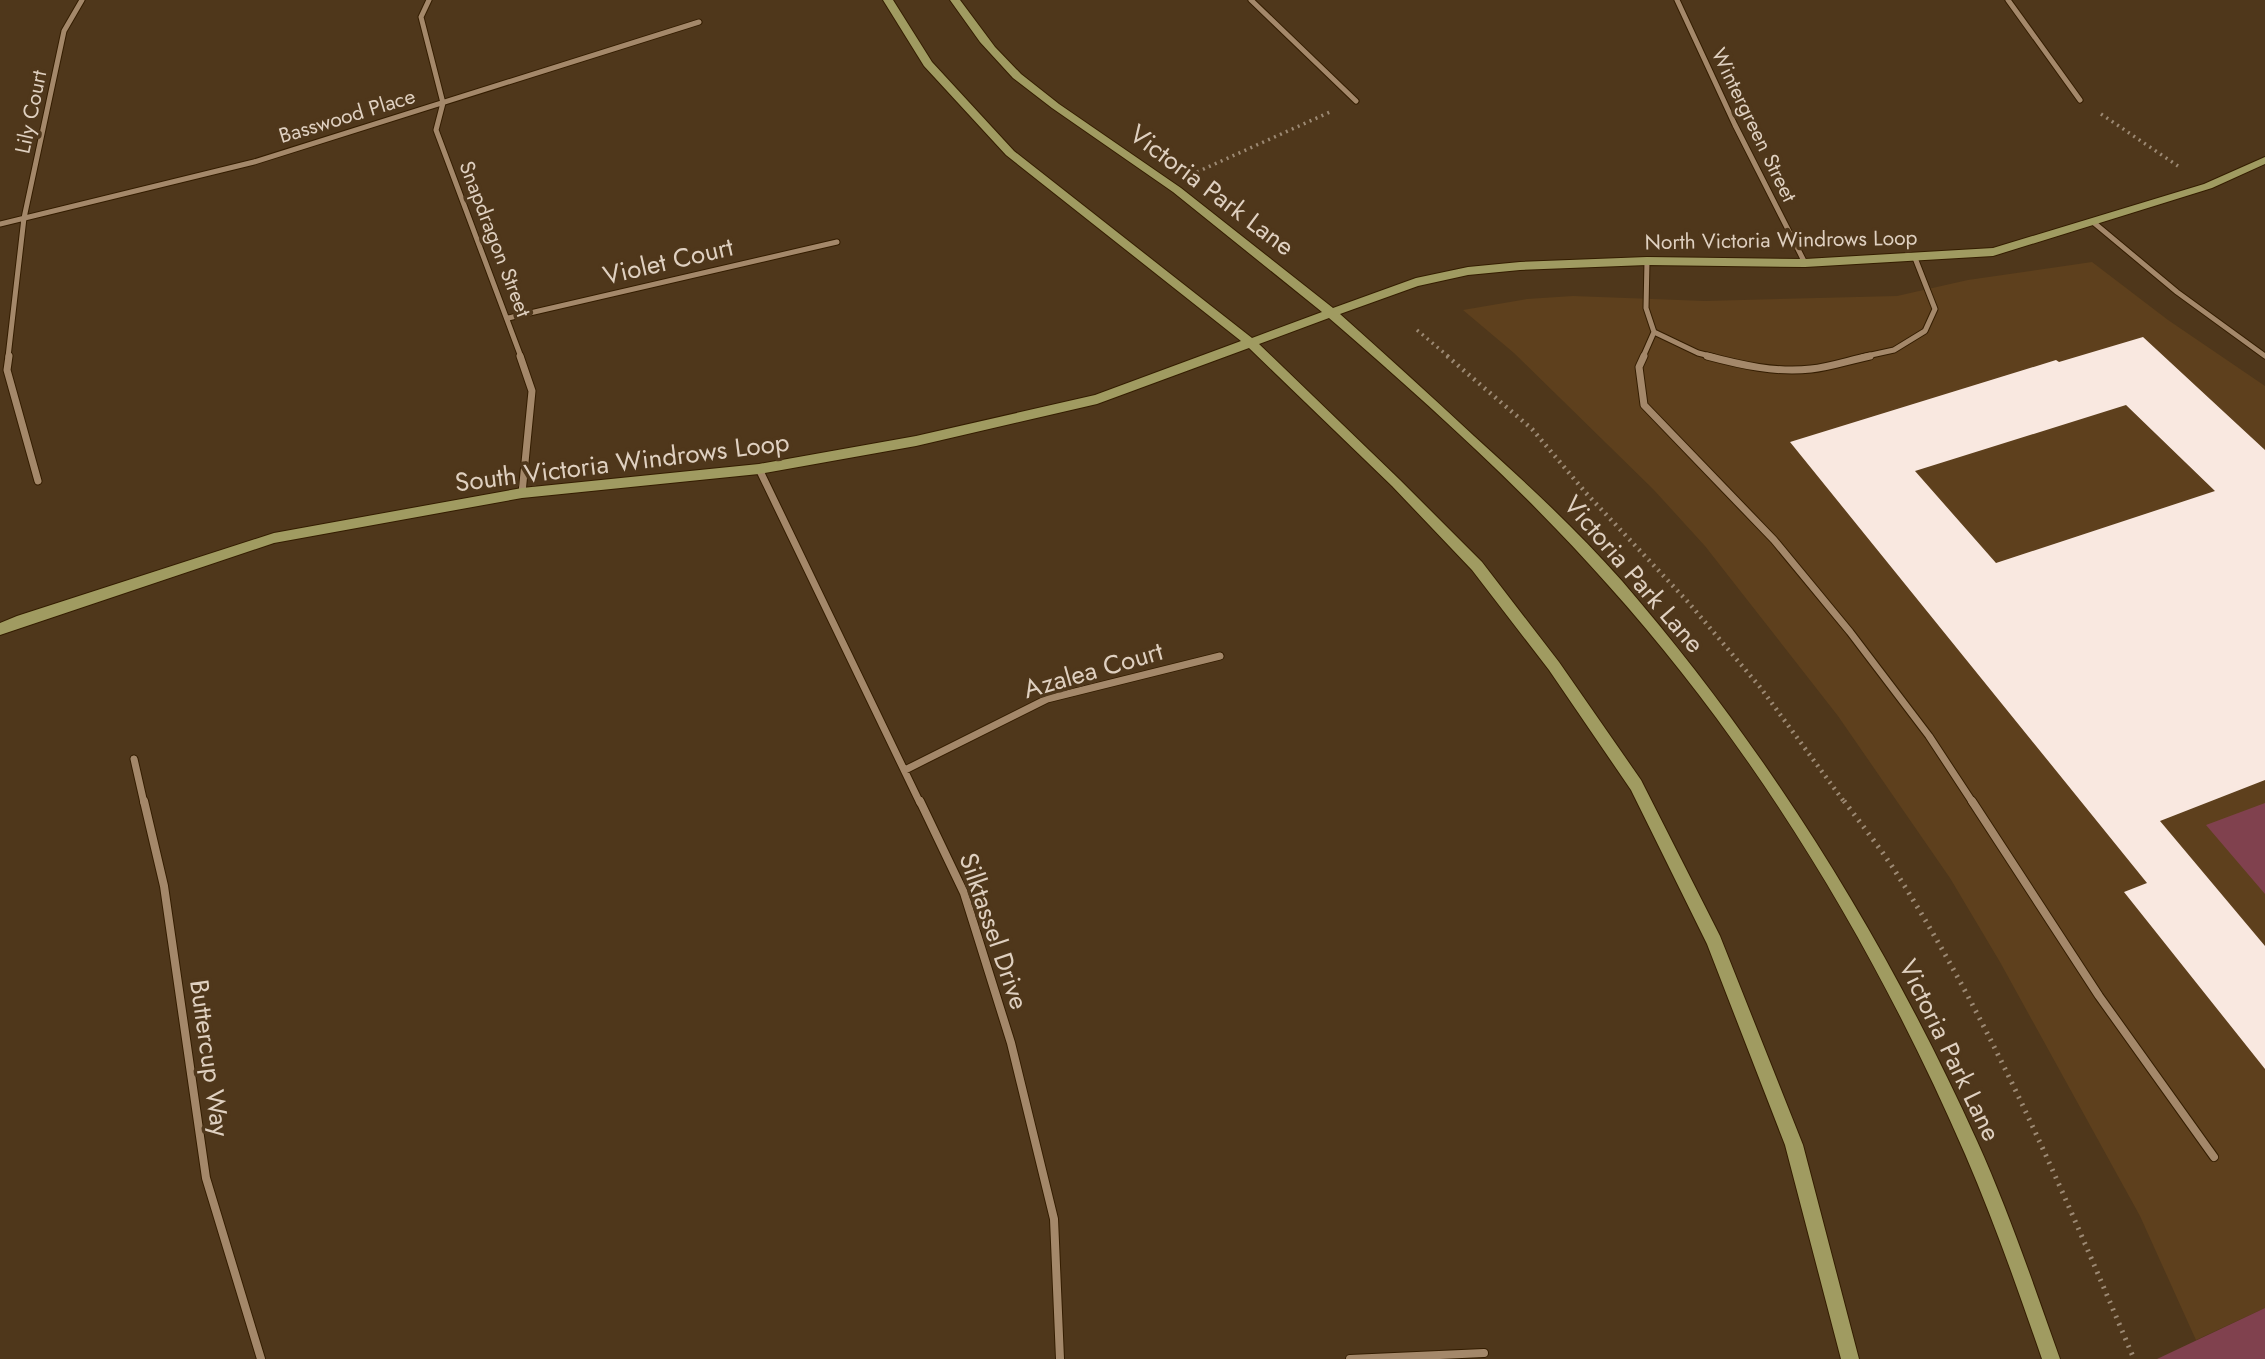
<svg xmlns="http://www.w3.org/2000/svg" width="2265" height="1359" font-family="Jost,sans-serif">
<rect width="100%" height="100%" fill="#4f371b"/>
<path fill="#5e401d" d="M2092,262l76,58 97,66v922l-69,32 -56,-124 -140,-254 -50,-84 -112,-162 -133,-170 -52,-57 -139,-136 -51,-43 64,-11 46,-3 132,5 192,-5 71,-16z"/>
<path fill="#80414e" d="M2265,803v91l-59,-69z
M2265,1308v51h-108z"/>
<path fill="#f9e8e0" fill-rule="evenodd" d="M2143,337l122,113v330l-105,41 105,125v123l-141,-177 23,-9 -357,-441 266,-82 3,2zM2126,405l89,86 -219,72 -81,-92z"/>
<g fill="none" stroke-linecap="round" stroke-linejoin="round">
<defs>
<path id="street-far2" d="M429,0l-8,17 22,86 -7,27 85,227
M1251,0l105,101
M1677,0l58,125 70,138
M2008,0l72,100
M2093,222l84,70 88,64
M0,224l254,-62 445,-140
M1647,261l-1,47 8,24 44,21 16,4
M508,318l329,-76
M8,357l16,-139 40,-187 18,-31
M1643,357l11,-25
M1862,357l32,-7 31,-19 10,-22 -20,-51"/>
<path id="street-far1" d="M9,356l-2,14 31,111
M520,356l12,35 -10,102
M1644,356l-5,11 5,38 130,135 76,92 79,104 44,67
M1707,356c34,9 69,17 104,13 19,-2 39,-9 59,-13
M759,469l161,334
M134,759l10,44
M905,770l142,-71 173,-43"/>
<path id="street" d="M144,801l20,85 42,292 55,181
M920,801l44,92 47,150 43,176 6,140
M1972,801l127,195 115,161
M1350,1359l134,-6"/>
<path id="secondary" d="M883,0h10l39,62 82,89 238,187 70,-26 -149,-120 -121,-84 -39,-30 -33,-36 -30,-42h10l35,47 26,27 38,30 122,84 152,120 83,-30 52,-11 52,-5 127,-5 158,2 188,-11 211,-64 61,-27v7l-53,24 -219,68 -188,11 -158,-2 -127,5 -52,5 -50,11 -78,28c45,40 90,81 134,122 51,46 102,93 148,145 146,169 263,357 355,560 32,71 57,145 83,218h-18c-24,-69 -48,-138 -77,-205 -89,-205 -207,-402 -357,-569 -85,-96 -182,-183 -279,-267l-70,26 141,136 82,82 77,100 82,118 79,156 83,209 56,214h-18l-56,-214 -78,-201 -76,-154 -82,-120 -77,-100 -80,-84 -143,-138 -152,56 -181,42 -157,28 -237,24 -248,45 -274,92v-12l17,-7 257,-83 248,-45 237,-24 157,-28 179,-41 146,-54 -235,-186 -82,-89z"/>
</defs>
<use href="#street-far2" stroke="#341d01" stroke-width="7"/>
<use href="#street-far1" stroke="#341d01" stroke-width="9"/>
<use href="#street" stroke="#341d01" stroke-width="10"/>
<use href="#secondary" stroke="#341d01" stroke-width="2"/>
<path stroke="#9c8973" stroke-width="3.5" stroke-dasharray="2 4.5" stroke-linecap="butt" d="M2101,114l77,52
M1197,172l133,-60
M1417,330l32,27"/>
<path stroke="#9c8973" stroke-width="4.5" stroke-dasharray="2 5" stroke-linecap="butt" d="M1447,356l85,73 54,64 102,109 72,85 85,116"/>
<path stroke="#9c8973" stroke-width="5" stroke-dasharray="2 6" stroke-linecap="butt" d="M1844,801c18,24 37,48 53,73 97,153 167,319 237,485"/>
<use href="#street-far2" stroke="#a4886a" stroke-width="5"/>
<use href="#street-far1" stroke="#a4886a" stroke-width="7"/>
<use href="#street" stroke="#a4886a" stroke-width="8"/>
<use href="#secondary" fill="#a09b61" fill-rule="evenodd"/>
</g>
<g text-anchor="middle" stroke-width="7" stroke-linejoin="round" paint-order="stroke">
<g font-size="21" fill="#dfd0c0" stroke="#4f371b">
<text transform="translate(31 112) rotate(-78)" y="7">Lily Court</text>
<text transform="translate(347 116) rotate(-17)" y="7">Basswood Place</text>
<text transform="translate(1754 125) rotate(64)" y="7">Wintergreen Street</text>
<text transform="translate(495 239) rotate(69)" y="7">Snapdragon Street</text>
<text transform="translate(1781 240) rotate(-1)" y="7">North Victoria Windrows Loop</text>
</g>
<g font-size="26" fill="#dfd0c0" stroke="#4f371b">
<text transform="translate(1212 190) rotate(37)" y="9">Victoria Park Lane</text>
<text transform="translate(668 261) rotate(-13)" y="9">Violet Court</text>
<text transform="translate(622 462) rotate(-7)" y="9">South Victoria Windrows Loop</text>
<text transform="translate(1634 574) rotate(49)" y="9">Victoria Park Lane</text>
<text transform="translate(1093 670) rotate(-16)" y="9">Azalea Court</text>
<text transform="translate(994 931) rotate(71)" y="9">Silktassel Drive</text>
<text transform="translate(1950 1050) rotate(64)" y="9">Victoria Park Lane</text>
<text transform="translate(210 1058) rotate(82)" y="9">Buttercup Way</text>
</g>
</g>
</svg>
